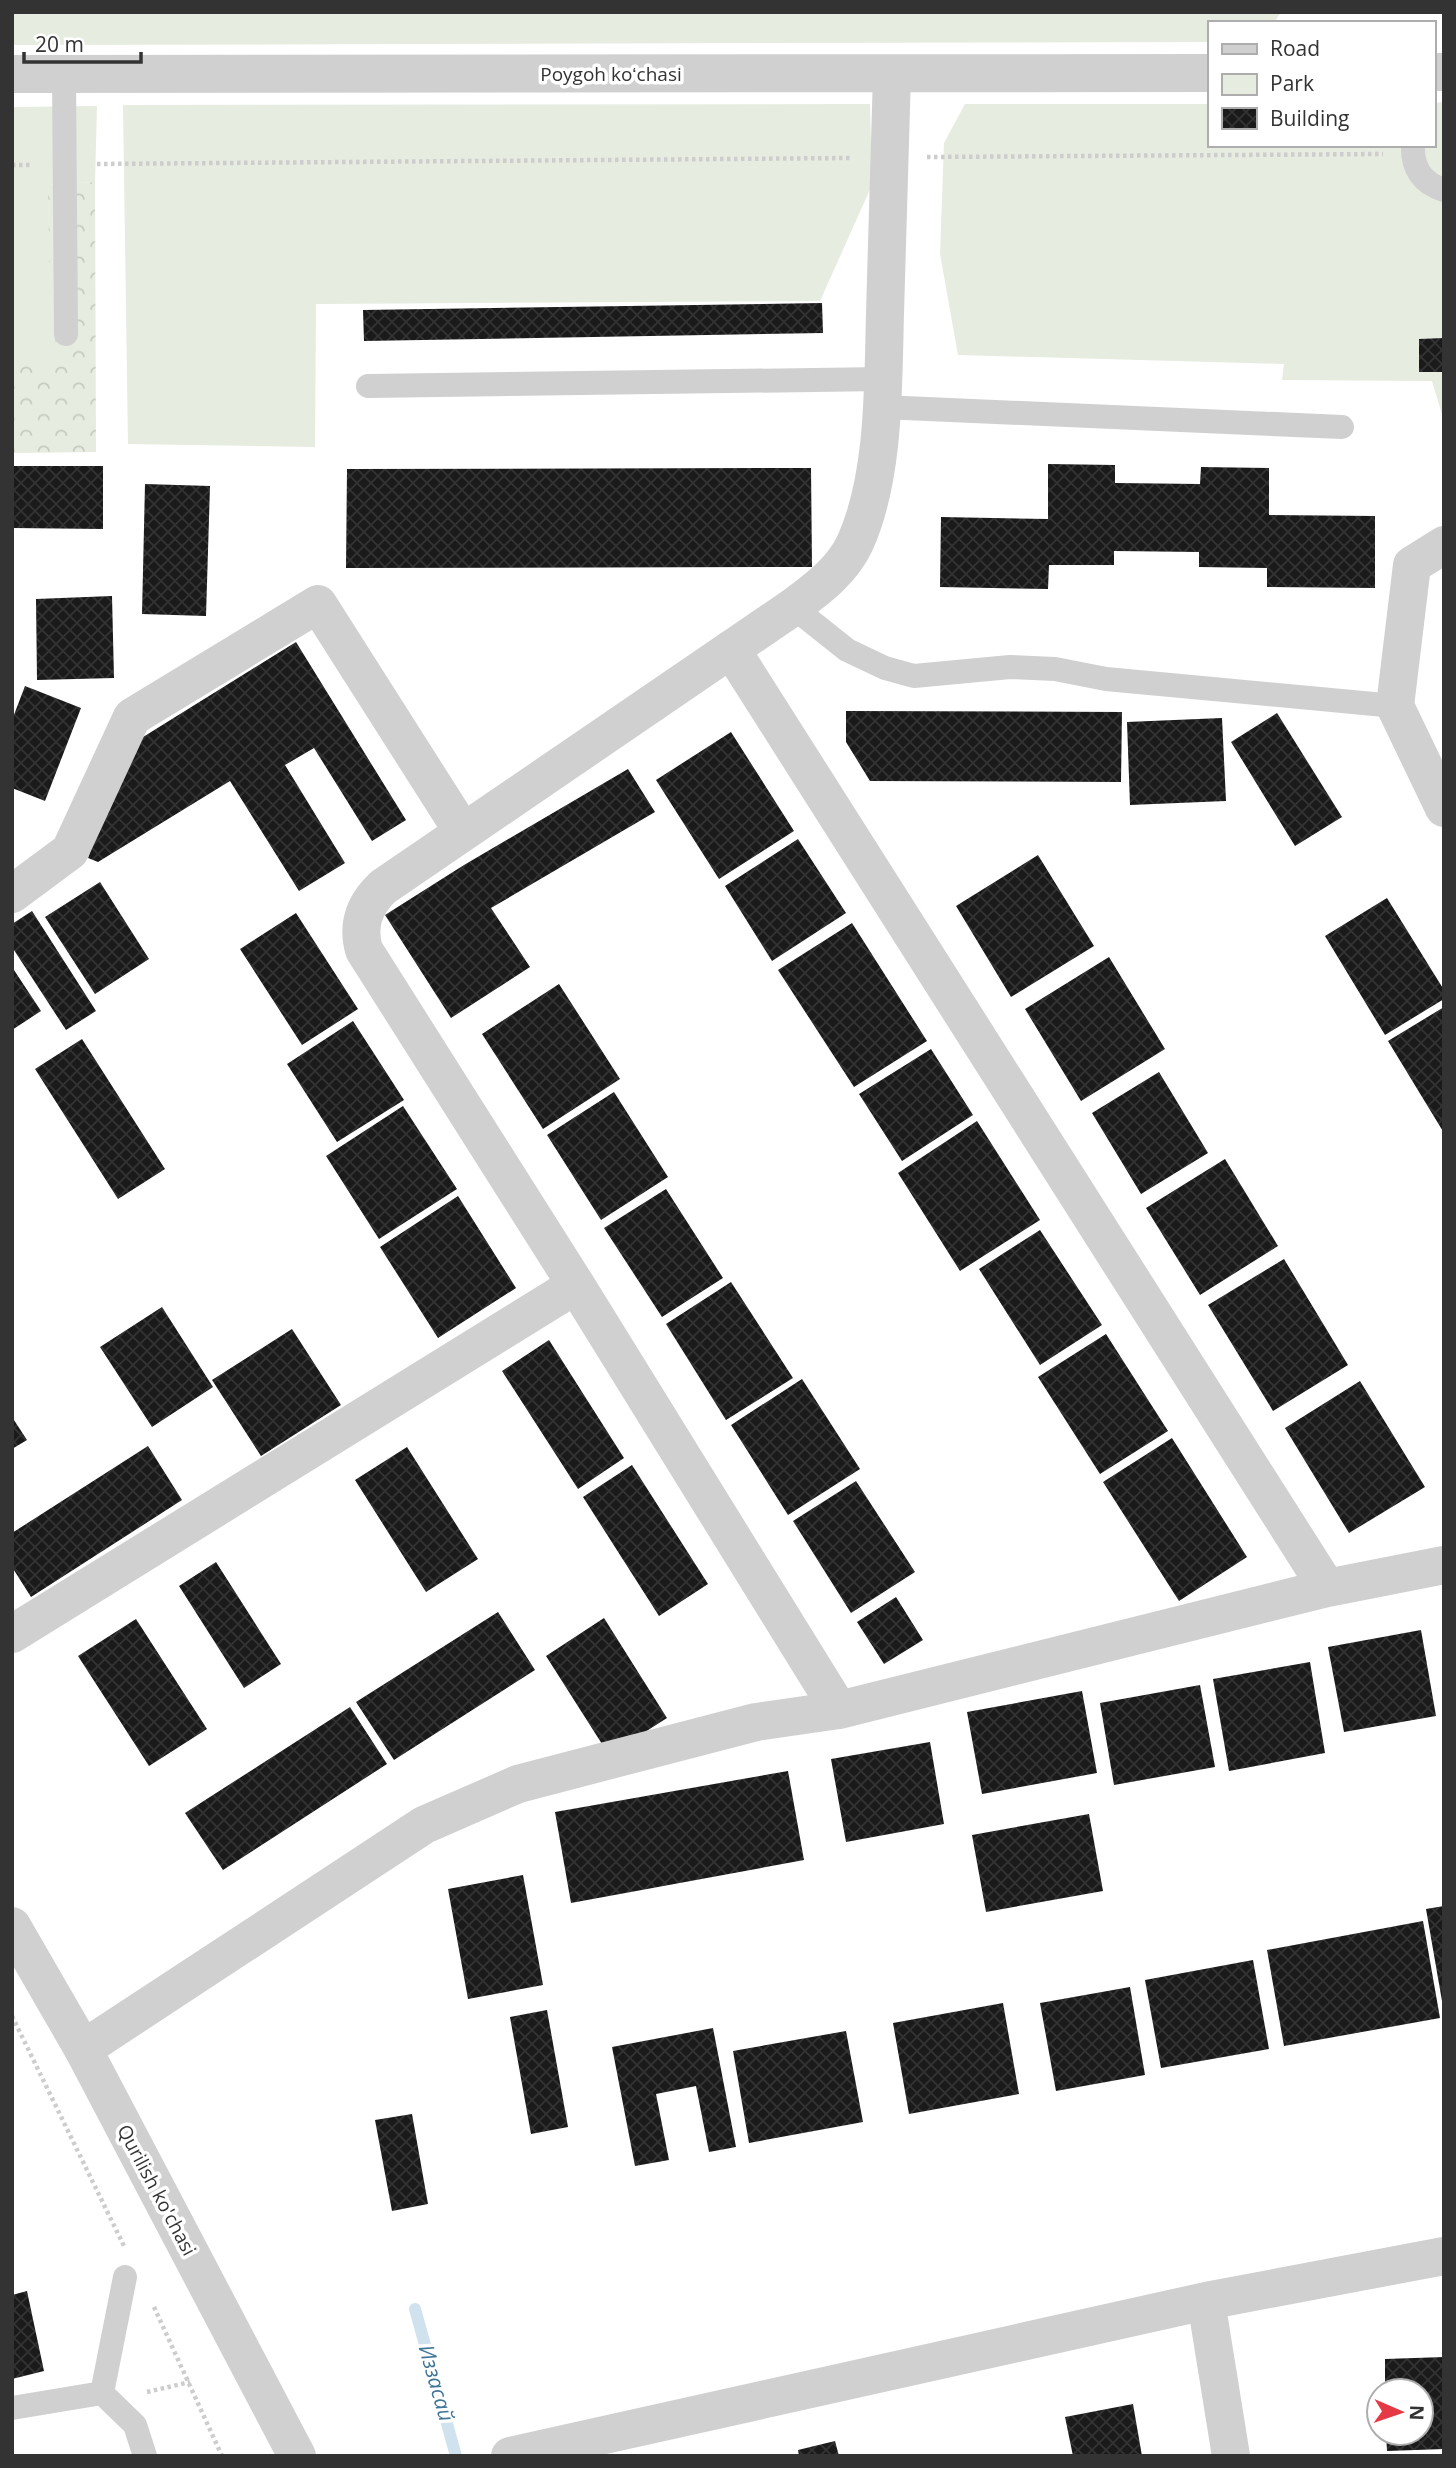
<svg xmlns="http://www.w3.org/2000/svg" width="1456" height="2468" font-family="'Open Sans',sans-serif">
<defs>
<pattern id="forest-crowns" width="20" height="18" patternUnits="userSpaceOnUse" patternTransform="scale(1.75)"><rect width="20" height="18" fill="#e6ecdf"/><path d="M2 6a3 3 0 1 1 6 0M12 15a3 3 0 1 1 6 0" fill="none" stroke="#c6cbc0"/></pattern>
<pattern id="building-cross-hatch" width="8" height="8" patternUnits="userSpaceOnUse" patternTransform="scale(1.75)"><rect width="8" height="8" fill="#1a1a1a"/><path d="M0 0l8 8M0 8l8-8" fill="none" stroke="#333"/></pattern>
</defs>
<rect width="100%" height="100%" fill="#fff"/>
<path fill="#e6ecdf" d="M12,12h1269l-7,11h-65v19l-1197,3z
M1444,102v319l-12,-40 -150,-1 2,-16 -326,-9 -18,-101 4,-111 21,-39h244v41h224v-42z
M870,104l2,81 -52,116 -504,3 -1,143 -187,-3 -5,-339z
M97,106l-2,76 -47,3 4,181 -40,-1v-258z"/>
<path fill="url(#forest-crowns)" d="M95,182l1,270 -84,1v-88h39l-3,-180z"/>
<g fill="none" stroke-linecap="round" stroke-linejoin="round">
<path stroke="#cfe2ee" stroke-width="12" d="M415,2309l41,147"/>
</g>
<path fill="url(#building-cross-hatch)" d="M822,303l1,30 -459,8 -1,-31z
M1444,338v34h-25v-33z
M1048,464l67,1v18l85,1 1,-17 68,1v47l106,1v72l-108,-1v-19l-68,-1v-15l-85,-1v14h-65l-1,24 -108,-2 1,-70 107,2z
M12,466h91v63l-91,-1z
M811,468l1,99 -466,1 1,-99z
M145,484l65,2 -4,130 -64,-2z
M112,596l2,82 -77,2 -1,-81z
M296,642l110,178 -34,21 -58,-93 -29,17 60,98 -46,28 -69,-110 -132,81 -10,-4 39,-111z
M25,686l56,22 -36,93 -33,-13v-68z
M846,711l276,1 -1,70 -251,-1 -24,-39z
M1277,713l65,104 -47,29 -64,-104z
M1222,718l4,83 -96,4 -3,-83z
M731,732l63,99 -75,48 -63,-99z
M628,769l27,43 -164,96 39,59 -79,51 -66,-103 79,-50z
M798,839l48,74 -74,48 -47,-75z
M1038,855l56,91 -83,51 -55,-91z
M100,882l49,77 -54,35 -50,-77z
M1387,898l57,92v9l-59,36 -60,-99z
M32,911l64,100 -30,19 -54,-83v-23z
M296,913l62,96 -56,36 -62,-96z
M852,923l75,118 -73,46 -76,-117z
M1109,957l56,92 -84,52 -56,-92z
M12,967l29,44 -29,19z
M559,984l61,95 -77,50 -61,-95z
M1444,1007v126l-56,-92z
M353,1021l51,79 -67,42 -50,-78z
M82,1039l83,130 -47,30 -83,-130z
M931,1049l42,66 -71,46 -43,-67z
M1159,1072l49,81 -67,41 -49,-81z
M614,1092l54,85 -67,43 -54,-85z
M403,1106l54,83 -78,50 -53,-83z
M977,1121l63,99 -80,51 -62,-98z
M1225,1159l53,87 -78,49 -54,-87z
M666,1189l57,89 -61,39 -58,-89z
M458,1196l58,92 -78,50 -58,-91z
M1040,1230l62,95 -62,40 -61,-96z
M1284,1259l64,106 -75,46 -65,-106z
M731,1282l62,96 -67,42 -60,-96z
M162,1307l51,80 -61,40 -52,-80z
M292,1329l49,76 -80,51 -49,-76z
M1106,1334l62,97 -68,43 -62,-97z
M549,1340l75,118 -46,31 -76,-118z
M802,1379l58,90 -72,46 -57,-90z
M1360,1381l65,106 -76,46 -64,-105z
M12,1417l15,23 -15,9z
M1172,1438l75,119 -68,44 -76,-119z
M148,1446l34,54 -151,97 -19,-30v-34z
M407,1447l71,112 -52,33 -71,-112z
M632,1465l76,119 -49,32 -76,-119z
M856,1481l59,91 -64,41 -58,-92z
M216,1562l65,102 -37,24 -65,-102z
M896,1597l27,43 -39,24 -27,-42z
M498,1612l37,58 -141,90 -38,-58z
M604,1618l63,100 -58,37 -63,-99z
M136,1619l71,110 -58,37 -71,-110z
M1421,1630l15,86 -92,16 -16,-85z
M1310,1662l15,91 -96,18 -16,-92z
M1200,1685l15,82 -101,18 -14,-82z
M1082,1691l15,82 -115,21 -15,-82z
M350,1707l37,57 -164,106 -38,-57z
M930,1742l14,82 -98,18 -15,-83z
M788,1771l16,89 -233,43 -16,-91z
M1089,1814l14,77 -117,21 -14,-77z
M523,1875l20,110 -75,14 -20,-110z
M1444,1906v95h-2l-16,-92z
M1423,1921l17,97 -156,28 -17,-96z
M1253,1960l16,89 -108,19 -16,-88z
M1130,1987l15,88 -89,16 -16,-88z
M1003,2003l16,91 -110,20 -16,-91z
M547,2010l21,117 -37,7 -21,-117z
M713,2028l23,119 -27,5 -13,-66 -40,8 13,66 -34,6 -23,-119z
M846,2031l17,91 -114,21 -16,-92z
M412,2114l16,90 -36,7 -17,-91z
M27,2291l17,80 -32,8v-84z
M1444,2357v92l-57,2 -1,-18h35v-42h-36v-32z
M1133,2404l9,52h-69l-8,-39z
M835,2441l4,15h-40l-1,-6z"/>
<g fill="none" stroke-linecap="round" stroke-linejoin="round">
<path stroke="#cdcdcd" stroke-width="4.5" stroke-dasharray="3.5 3.5" stroke-linecap="butt" d="M927,157l456,-3
M97,164l754,-6
M12,165h20
M12,2016l112,230
M154,2307l68,149
M147,2392l43,-10"/>
<path stroke="#d0d0d0" stroke-width="24" d="M64,74l2,260
M1413,145c-1,23 9,38 31,45
M368,386l515,-7
M882,407l460,20
M793,607l54,43 38,18 29,8 96,-9 45,2 51,10 289,27
M102,2393l23,-116
M12,2408l90,-15 33,32 10,31"/>
<path stroke="#d0d0d0" stroke-width="38" d="M892,74c-3,79 -5,159 -7,239 -2,72 0,164 -30,230 -13,28 -38,46 -62,64l-410,280c-19,18 -26,38 -19,63l212,335 263,425 488,-122 117,-23
M1444,545l-32,20 -17,141 49,102
M731,649l596,939
M12,894l58,-43 62,-134 186,-113 145,228
M12,1634l564,-349
M83,2049l341,-224 94,-41 238,-62 83,-12
M1206,2301l25,155
M510,2456l696,-155 238,-45"/>
<path stroke="#d0d0d0" stroke-width="38" d="M1433,72h11
M12,74l1197,-1
M12,1926l71,123 214,407"/>
</g>
<g text-anchor="middle" stroke-width="7" stroke-linejoin="round" paint-order="stroke">
<g font-size="19" fill="#333" stroke="#fff">
<text x="611" y="81">Poygoh koʻchasi</text>
<text transform="translate(157 2190) rotate(62)" y="7">Qurilish ko'chasi</text>
</g>
<g font-size="21" font-style="italic" fill="#3f7597" stroke="#fff">
<text transform="translate(436 2383) rotate(74)" y="7">Иззасай</text>
</g>
</g>
<rect width="1456" height="2468" fill="none" stroke="#333333" stroke-width="28"/>
<rect x="1208" y="21" width="228" height="126" fill="#ffffff" stroke="#adadad" stroke-width="2"/>
<rect x="1222" y="44" width="35" height="10" fill="#d0d0d0" stroke="#adadad" stroke-width="2"/>
<text x="1270" y="56" font-size="21" fill="#333333">Road</text>
<rect x="1222" y="74" width="35" height="21" fill="#e6ecdf" stroke="#adadad" stroke-width="2"/>
<text x="1270" y="91" font-size="21" fill="#333333">Park</text>
<rect x="1222" y="108" width="35" height="21" fill="url(#building-cross-hatch)" stroke="#adadad" stroke-width="2"/>
<text x="1270" y="126" font-size="21" fill="#333333">Building</text>
<g transform="translate(1400 2412) rotate(92)"><circle r="33" fill="#ffffff" stroke="#adadad" stroke-width="2"/>
<path d="M0-5L12 26L0 18L-12 26Z" fill="#e63946"/>
<text y="-10" font-size="19" font-weight="bold" text-anchor="middle" fill="#333333">N</text>
</g>
<path d="M24 52v10h117v-10" fill="none" stroke="#333333" stroke-width="3.5"/>
<text x="35" y="52" font-size="21" fill="#333333" stroke="#ffffff" stroke-width="5" paint-order="stroke">20 m</text>
</svg>
